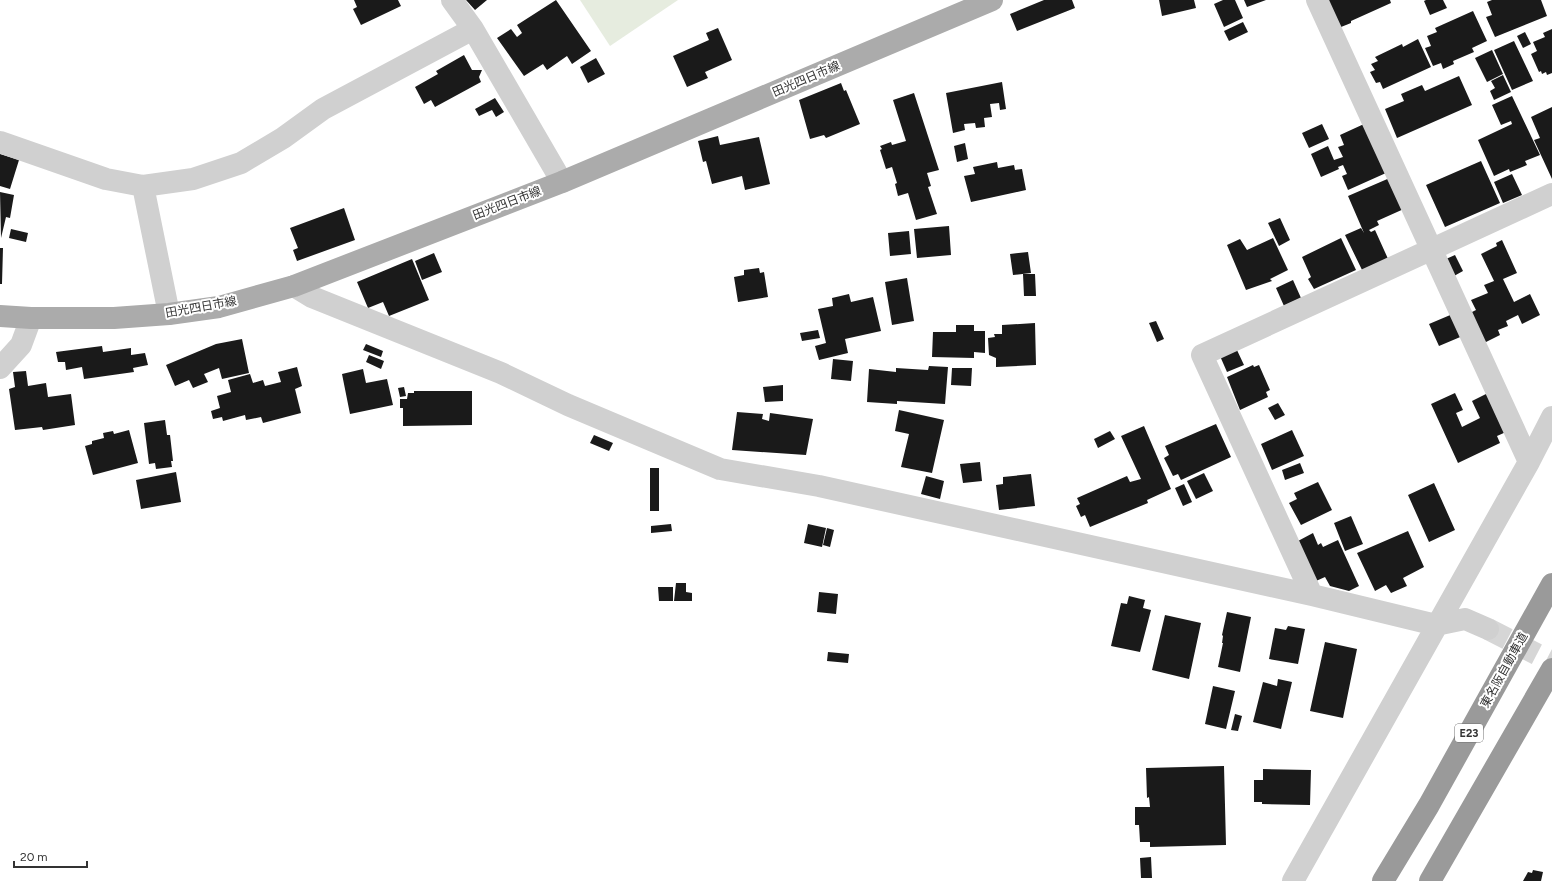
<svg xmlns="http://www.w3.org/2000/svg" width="1552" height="881" font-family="Figtree,'Noto Sans JP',sans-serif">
<rect width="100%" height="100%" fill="#fff"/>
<path fill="#e6ecdf" d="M580,0h98l-68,46z"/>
<path fill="#1a1a1a" d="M354,0h44l3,6 -40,19 -8,-16 4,-2z
M466,0h21l-12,10z
M556,0l35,51 -19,13 -5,-8 -20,14 -4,-6 -19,12 -27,-38 14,-9 6,8 5,-4 -5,-8z
M1044,0h28l3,8 -58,23 -7,-17z
M1159,0h35l2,8 -34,8z
M1223,0h12l8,18 -19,9 -10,-23z
M1244,0h22l-19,7z
M1328,0h62l1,3 -40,18v2l-15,6z
M1426,0h17l4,8 -17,7 -6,-14z
M1492,0h49l6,16 -52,21 -9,-20 6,-2 -5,-13z
M1473,11l14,30 -15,7 2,4 -21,9 1,3 -11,5 -2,-6 -8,3 -8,-18 6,-2 -4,-10 10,-4 -2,-4z
M1243,22l5,10 -19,9 -5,-10z
M718,28l14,32 -27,12 3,6 -21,9 -14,-31 36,-16 -3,-7z
M1552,29v44l-5,2 -1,-3 -4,2 -1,-3 -2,1 -8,-18 6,-3 -4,-9 12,-5 -2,-4z
M1525,32l6,12 -8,4 -6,-12z
M1418,39l13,28 -48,22 -3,-7 -4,1 -6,-11 5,-2 -4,-6 7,-3 -3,-4 27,-13 1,3z
M1514,41l19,40 -21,9 -18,-40z
M1492,50l11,24 -16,8 -12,-24z
M464,55l8,15h10l-3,7 2,5 -46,25 -4,-7 -7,4 -9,-17 23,-13 -2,-3z
M596,58l9,16 -17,9 -8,-16z
M1503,75l8,17 -17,8 -4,-9 5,-3 -4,-7z
M1459,76l13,29 -75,33 -12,-29 19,-8 -3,-7 21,-9 3,6z
M1002,82l4,27 -6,1 -1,-7 -9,1 2,13 -8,1 1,9 -9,1 -1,-5 -11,1 1,6 -12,3 -7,-40z
M841,83l3,8 2,-1 14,34 -34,14 -2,-3 -14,4 -11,-39z
M914,93l25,77 -12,3 4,13 -3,1 9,27 -21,6 -8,-27 -10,3 -3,-12 2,-1 -5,-16 -6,2 -6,-19 2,-1 -2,-3 11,-4 1,3 14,-4 -13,-41z
M1512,96l28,59 -15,6 2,4 -17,7 -1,-3 -15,7 -16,-36 34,-16 -1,-3 -10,4 -9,-20z
M495,98l9,14 -8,5 -4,-7 -13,6 -4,-7z
M1552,107v72l-18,-39 6,-2 -9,-21z
M1322,124l7,15 -20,9 -7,-15z
M1364,124l22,49 -38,17 -6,-14 5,-2 -4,-9 -5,2 1,2 -18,8 -10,-23 17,-8 6,14 9,-3 -5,-10 6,-2 -4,-10z
M718,136l2,9 39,-8 11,47 -25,6 -3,-14 -30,8 -6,-23 -3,1 -5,-21z
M965,143l3,16 -11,3 -3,-16z
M0,154l19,6 -9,29 -10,-3z
M1481,161l19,42 -55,24 -19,-42z
M997,162l1,6 16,-3 1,5 7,-1 4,21 -55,12 -7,-26 11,-2 -2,-7z
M1512,174l10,21 -19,8 -9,-21z
M1392,177l14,31 -29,13 2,4 -10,5 2,2 4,-2 14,31 -25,13 -19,-39 16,-7 3,5 -16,-37z
M0,192l14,3 -4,23 -4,-1 -5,21z
M344,208l11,32 -58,21 -4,-11 5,-2 -8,-20z
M1280,218l10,22 -11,6 -11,-23z
M949,226l2,29 -34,3 -3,-29z
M11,229l17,4 -2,9 -17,-4z
M909,231l2,23 -21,2 -2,-23z
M1273,238l15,32 -18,9 2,2 -26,9 -19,-45 13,-6 7,11z
M1341,238l15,32 -42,19 -6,-10 3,-2 -9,-20z
M1502,240l15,33 -14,6 11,23 16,-8 10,21 -18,9 -4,-9 -12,6 2,5 -10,4 2,5 -18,9 -14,-30 8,-4 -5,-10 17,-7 -4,-8 10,-4 1,2 -14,-29 16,-8 -1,-3z
M0,248h3l-1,36h-2z
M1028,252l3,21 -18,2 -3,-21z
M434,253l8,19 -20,8 -7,-19z
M1455,255l8,16 -9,5 -8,-17z
M412,259l17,41 -40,16 -6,-14 -15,6 -11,-26z
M759,268l1,5 4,-1 4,25 -30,5 -4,-25 10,-2v-5z
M1023,274h12l1,22h-12z
M907,278l7,43 -22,4 -7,-43z
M1293,280l8,18 -17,8 -8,-18z
M849,294l2,8 22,-5 8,34 -36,8 3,14 -29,7 -4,-14 11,-3 -8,-34 15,-3 -1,-8z
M1455,313l10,22 -26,11 -10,-22z
M1156,321l8,18 -7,3 -8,-19z
M1035,323l1,42 -40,2v-9l-7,-3 -1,-17 7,-1 -1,-3h8v-9z
M956,325h18v6h11v22l-11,-1v6l-42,-1 1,-25h23z
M818,330l2,8 -18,3 -2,-8z
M242,339l7,34 -27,6 -3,-11 -15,6 4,8 -15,6 -4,-8 -14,6 -9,-21 50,-21z
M366,344l17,7 -2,6 -18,-7z
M102,346l1,6 28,-4v7l14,-2 3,12 -15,3 1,4 -50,7 -2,-12 -16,3 -1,-8h-7l-2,-10z
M1236,348l8,17 -17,7 -7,-16z
M369,355l15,6 -3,8 -15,-7z
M833,359l20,2 -2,20 -20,-2z
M1253,365l1,2 5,-2 11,25 -4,2 2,5 -28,13 -13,-33z
M929,366l19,1 -3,37 -48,-3v3l-30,-2 2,-33 27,3v-4l32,2z
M297,367l5,19 -7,3 6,24 -38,10 -2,-6 -15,3 -1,-5 -22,6 -1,-4 -9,2 -2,-8 9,-3 -3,-12 14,-4 -3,-12 22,-6 3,9 10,-3 2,6 16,-4 -3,-10z
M952,368h20l-1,18 -20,-1z
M363,369l3,14 21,-4 6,26 -43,9 -8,-40z
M26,371l2,15 18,-3 2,14 23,-3 4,31 -32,5 -1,-3 -27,3 -6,-41 6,-2 -2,-15z
M783,385v16l-18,1 -2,-15z
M404,387l2,9 -6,1 -2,-9z
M414,391h58v34l-69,1v-18h-3v-9h7l1,-6h6z
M1455,393l8,17 -7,3 6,14 18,-9 -8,-17 16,-8 18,39 -9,4 3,7 -42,20 -27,-59z
M1278,403l7,12 -10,5 -7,-12z
M899,410l45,10 -12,53 -31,-6 8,-33 -14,-3z
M737,412l26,2 -1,5 7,2 1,-8 43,6 -7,36 -74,-5z
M165,420l2,15h3l3,26h-2l1,6 -16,2 -1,-6 -6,1 -5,-41z
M1216,424l15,33 -50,23 -3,-6 -5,2 -9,-18 5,-3 -4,-9z
M1144,426l27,63 -24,11 1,3 -58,24 -5,-12 -4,2 -5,-11 4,-2 -3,-6 50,-22 3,6 11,-3 -20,-43z
M129,430l9,33 -45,12 -8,-29 7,-2v-3l12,-3 -1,-5 10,-2 1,3z
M1292,430l12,26 -32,14 -11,-26z
M1110,431l5,8 -17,9 -4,-9z
M594,435l19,8 -4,8 -19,-8z
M980,462l2,19 -19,2 -3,-19z
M1300,463l4,10 -19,7 -3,-10z
M650,468h9v43h-9z
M176,472l5,30 -40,7 -5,-29z
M1204,473l9,18 -17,8 -9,-18z
M1031,474l4,32 -36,4 -3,-25 7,-1v-7z
M926,476l18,5 -4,18 -19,-5z
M1318,482l14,28 -31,15 -12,-22 8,-4 -3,-6z
M1434,483l21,47 -26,12 -21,-47z
M1184,484l8,18 -9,4 -8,-18z
M1351,516l12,28 -18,7 -11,-28z
M671,524l1,7 -21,2v-7z
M808,524l18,4 -4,19 -18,-4z
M827,528l7,2 -4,17 -7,-2z
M1408,531l16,36 -21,11 4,8 -16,7 -5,-8 -11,6 -18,-38z
M1313,533l5,12 3,-2 2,4 15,-7 21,46 -10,5 -19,-5 -5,-9 -9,4 -18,-40z
M676,583h10v9l6,1v8h-18z
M658,587h15v14h-14z
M819,592l19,2 -2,20 -19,-2z
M1129,596l16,4 -2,8 8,2 -11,42 -29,-6 10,-43 6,1z
M1227,612l24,5 -11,55 -22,-5 5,-24h-1l1,-7 -1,-1z
M1165,615l36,8 -12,56 -37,-9z
M1288,626l17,3 -7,35 -29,-5 6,-31 11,2z
M1325,642l32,7 -14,69 -33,-7z
M828,652l21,2 -1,9 -21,-2z
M1278,679l14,3 -11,47 -28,-7 10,-40 14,4z
M1213,686l22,5 -9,38 -21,-5z
M1235,714l7,2 -4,15 -7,-1z
M1224,766l2,79 -76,2v-5h-10l-1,-17h-4v-18h15l-1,-10 -2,1 -1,-30z
M1263,769l48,1 -1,35 -48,-1v-2h-8v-22h9z
M1151,857l1,21h-11l-1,-20z
M1533,870l10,2 -2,9h-18l5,-9 4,1z"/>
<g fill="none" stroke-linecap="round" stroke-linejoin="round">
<path stroke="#d6d6d6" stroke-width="22" stroke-dasharray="22 11" stroke-linecap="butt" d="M1488,629l64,33"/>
<path stroke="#d0d0d0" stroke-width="22" d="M452,0l21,29 89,153
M1317,0l212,462
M0,142l106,37 37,7 50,-7 48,-16 42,-25 40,-29 150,-80
M143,186l26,128
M294,286l18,11 189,76 67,32 152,64 99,17 493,109 124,30 29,-6 23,10
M0,368l21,-23 10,-27
M1312,595l-110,-240 350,-161
M1293,881l236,-419 23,-45"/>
<path stroke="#ababab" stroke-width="22" d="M0,316l31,2h83l55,-4 50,-7 75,-21 268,-104 430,-182"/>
<path stroke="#9a9a9a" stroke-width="22" d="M1383,881l46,-76 123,-221
M1430,881l122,-212"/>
</g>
<g text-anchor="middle" stroke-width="4" stroke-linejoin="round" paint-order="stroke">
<rect fill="#fff" stroke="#707070" stroke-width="1" x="1455" y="724" width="28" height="18" rx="3"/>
<g font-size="11" font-weight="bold" fill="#333">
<text x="1469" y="737">E23</text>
</g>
<g font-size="12" fill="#333" stroke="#fff">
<text transform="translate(806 79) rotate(-23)" y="4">田光四日市線</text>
<text transform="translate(507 203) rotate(-21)" y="4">田光四日市線</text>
<text transform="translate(201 307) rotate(-10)" y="4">田光四日市線</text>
<text transform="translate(1504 670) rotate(-61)" y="4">東名阪自動車道</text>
</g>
</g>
<path d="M14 861v6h73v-6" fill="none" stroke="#333333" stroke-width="2"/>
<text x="20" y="861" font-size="12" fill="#333333" stroke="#ffffff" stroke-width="3" paint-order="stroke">20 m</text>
</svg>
